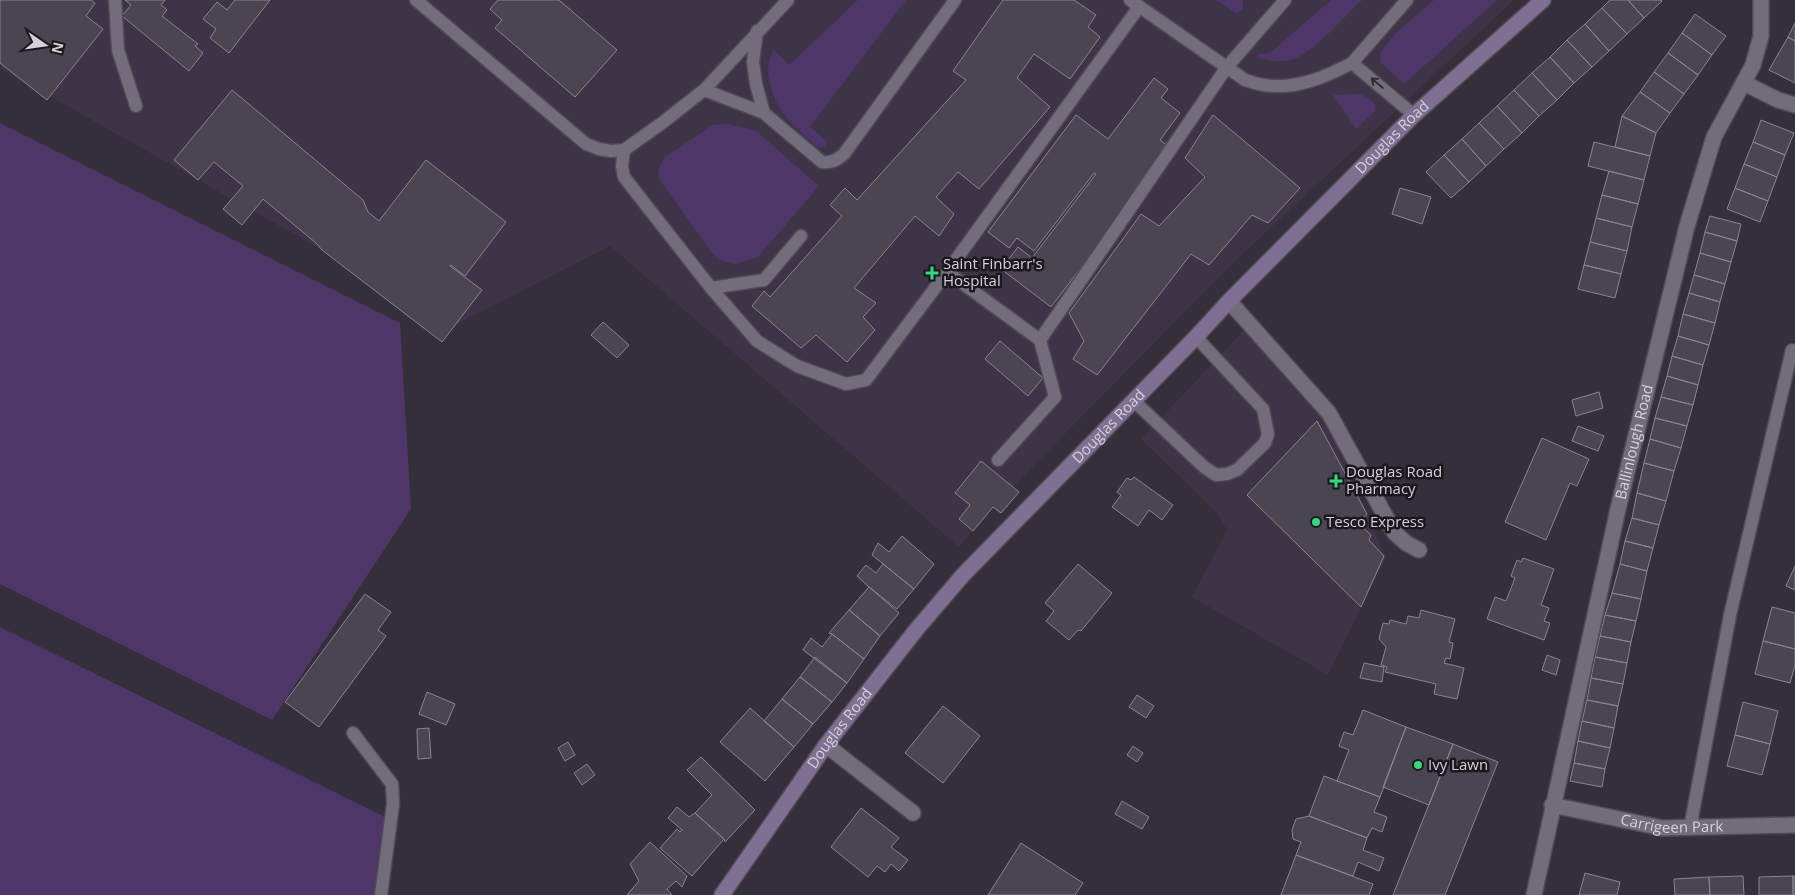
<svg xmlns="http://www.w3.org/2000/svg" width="1795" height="895" font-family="'Open Sans',sans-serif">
<rect width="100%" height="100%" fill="#342f3a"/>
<path fill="#3d3547" d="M0,0h1514l-285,267 -236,240 -34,40 -349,-301 -155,79 -13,17 -120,-92 -322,-182z
M1245,329l84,98 57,130 -58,118 -136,-78 35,-67 -10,-17 -76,-74z"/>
<path fill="#4e3669" d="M858,0h48l-96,127 17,14 -2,5 -5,2 -5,-3c-21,-19 -39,-33 -45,-62 -3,-12 -3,-23 4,-33l15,15z
M1216,0h27v8l-6,6z
M1331,0h31c-17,16 -48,52 -68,59 -13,4 -26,2 -38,-2l3,-3 11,-1z
M1434,0h63l-93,84 -23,-21 -1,-10 15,-19z
M1361,94l11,7 3,5v5l-19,18 -23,-34z
M0,123l400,200 11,186 -139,211 -272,-136z
M728,124l27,6 64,56 -61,71 -22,7 -17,-4 -7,-7 -53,-74c-1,-9 0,-14 6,-22l48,-32z
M0,627l387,191 -13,77h-374z"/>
<path fill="#4a4551" stroke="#898492" d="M0,0h91l4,3 -9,13 17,13 -56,71 -47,-37z
M125,0h40l-4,5 6,5 -5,6 36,28 -3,2 8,7 -14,18 -67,-55 9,-11z
M235,0h35l-41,53 -19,-15 6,-9 -13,-10 14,-17 10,8z
M498,0h61l58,50 -42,47 -80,-69 7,-8 -12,-11z
M1003,0h71l22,15 -8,12 12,10 -30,42 -36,-25 -17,24 33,29 -71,82 -21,-17 -22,25 18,17 -15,22 -24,-20 -61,72 22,15 -13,14 12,13 -28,32 -31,-27 -15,13 -49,-42 12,-15 6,6 72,-81 -12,-11 15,-17 12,12 109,-120 -13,-9z
M1610,0h18l16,18 -17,16 -25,-26z
M1628,0h33l1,1 -18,17z
M1602,8l25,26 -18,17 -24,-27z
M1695,14l31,22 -14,19 -30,-22z
M1795,23v18l-7,-4z
M1585,24l24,27 -17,16 -25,-27z
M1682,33l30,22 -14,20 -30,-22z
M1788,37l7,4v42l-26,-13z
M1567,40l25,27 -18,16 -24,-26z
M1668,53l30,22 -14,19 -30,-22z
M1550,57l24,26 -17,17 -25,-27z
M1654,72l30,22 -14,19 -30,-21z
M1532,73l25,27 -18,16 -25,-26z
M1154,78l14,11 -7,9 19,15 -20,27 8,6 -34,44 4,3 -87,114 -50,-38 17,-22 14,11 64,-84 -2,-1 -60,78 -17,-13 -8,10 -21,-16 88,-117 32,24z
M232,90l131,110 5,12 11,9 47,-61 80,62 -41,54 -14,-11 -1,1 32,24 -40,52 -120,-92 -6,-7 -53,-44 -21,26 -19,-16 20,-23 -29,-24 -16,18 -24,-20z
M1514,90l25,26 -17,17 -25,-27z
M1640,92l30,21 -14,20 -34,-17z
M1497,106l25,27 -18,16 -25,-26z
M1213,115l87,73 -32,35 -16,-8 -43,50 -18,-11 -94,121 -24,-16 11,-18 -15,-28 72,-99 18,12 46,-49 -20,-19z
M1622,116l34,17 -6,23 -35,-9z
M1761,120l33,13 -9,22 -32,-13z
M1479,123l25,26 -18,17 -24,-27z
M1462,139l24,27 -17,16 -25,-27z
M1594,142l56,14 -6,24 -56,-14z
M1753,142l32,13 -8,22 -33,-13z
M1444,155l25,27 -18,16 -25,-26z
M1744,164l33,13 -9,24 -33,-13z
M1609,171l35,9 -6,24 -36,-9z
M1400,188l31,9 -9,27 -30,-10z
M1735,188l33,13 -8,21 -33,-13z
M1602,195l36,9 -6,23 -36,-9z
M1710,216l31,8 -4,17 -32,-9z
M1596,218l36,9 -5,24 -37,-9z
M1705,232l32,9 -6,21 -31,-9z
M1590,242l37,9 -6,23 -37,-9z
M1700,253l31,9 -6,22 -31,-9z
M1584,265l37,9 -6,24 -37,-9z
M1694,275l31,9 -5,18 -31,-9z
M1689,293l31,9 -5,21 -32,-9z
M1683,314l32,9 -6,22 -31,-9z
M603,322l26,23 -12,13 -26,-23z
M1678,336l31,9 -6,20 -31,-9z
M1000,341l43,37 -15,18 -43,-37z
M1672,356l31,9 -5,20 -31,-9z
M1667,376l31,9 -5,20 -32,-8z
M1599,392l4,16 -27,8 -4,-16z
M1661,397l32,8 -6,21 -32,-8z
M1655,418l32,8 -6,22 -31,-9z
M1317,421l50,93 -8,10 12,11 -2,5 15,16 -23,51 -114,-112z
M1578,426l26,10 -6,15 -26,-10z
M1542,438l47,21 -12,27 -7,-3 -24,57 -41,-18z
M1650,439l31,9 -7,23 -30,-8z
M981,461l38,31 -18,21 -8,-6 -20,24 -14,-12 11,-14 -15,-12z
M1644,463l30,8 -8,30 -29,-8z
M1134,477l39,28 -11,15 -13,-10 -11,16 -26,-19 9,-12 -4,-3 10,-14 4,2z
M1637,493l29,8 -7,24 -27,-7z
M1632,518l27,7 -6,23 -28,-7z
M902,536l32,28 -20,25 -42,-34 6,-12 11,9z
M1625,541l28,7 -6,23 -27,-7z
M1523,558l31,11 -13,36 8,3 -5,13 6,2 -6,17 -57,-21 8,-22 11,4 9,-23 -4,-2 6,-16 4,2z
M883,564l31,25 -17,20 -28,-22 -12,-11 9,-11 10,8z
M1078,564l34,29 -31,38 -3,-1 -9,10 -23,-19 8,-10 -9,-8z
M1620,564l27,7 -6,28 -29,-6z
M1795,566v24l-9,-4z
M869,587l30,26 -19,23 -31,-26z
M1612,593l29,6 -5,22 -31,-6z
M365,594l26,18 -13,18 8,6 -67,91 -34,-25z
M1772,607l23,6v36l-32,-8z
M849,610l31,26 -16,23 -32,-25 -3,-1z
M1421,610l34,9 -6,23 4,1 -3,16 -4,-1 -2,5 20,5 -7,31 -23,-5 2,-10 -51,-12 2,-5 -6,-2 5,-18 -7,-8 4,-16 6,1 1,-4 16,4 2,-8 11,2z
M1605,615l31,6 -5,21 -31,-6z
M832,634l32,25 -17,24 -44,-33 8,-12 11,9z
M1600,636l31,6 -4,21 -32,-6z
M1763,641l32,8v16l-5,18 -35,-9z
M1547,655l13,5 -4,15 -14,-5z
M815,657l32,26 -15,19 -32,-25z
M1595,657l32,6 -4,21 -32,-6z
M1364,663l20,4 -2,15 -22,-4z
M800,677l32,25 -19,22 -31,-25z
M1591,678l32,6 -5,22 -31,-6z
M427,692l28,12 -9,21 -27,-11z
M1137,695l17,11 -8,12 -17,-11z
M782,699l31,25 -19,23 -30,-26z
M1587,700l31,6 -4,22 -32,-7z
M1743,702l35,9 -8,33 -35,-9z
M943,706l37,30 -37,47 -38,-30z
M750,708l44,39 -29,34 -45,-39z
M1363,710l43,17 -26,70 -43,-16 12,-31 -10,-4 5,-14 9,3z
M1582,721l32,7 -4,20 -32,-7z
M1406,727l47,17 -24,61 -46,-18z
M429,728l2,30 -13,1 -1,-30z
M1735,735l35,9 -8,31 -35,-9z
M1578,741l32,7 -5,21 -31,-6z
M568,742l7,13 -10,6 -7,-13z
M1453,744l45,18 -53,133h-52z
M1133,746l10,7 -6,9 -10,-7z
M701,757l54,53 -30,32 -1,-3 -29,-26 17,-18 -25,-25z
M1574,763l31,6 -3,18 -32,-6z
M587,764l8,11 -13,10 -8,-12z
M1324,776l56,21 -6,15 13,5 -5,15 -10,-4 -5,10 -58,-22z
M1122,801l27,16 -7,12 -27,-15z
M677,807l12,10 6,-4 29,26 -32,37 -32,-28 17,-19 3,3 2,-2 -14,-12z
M861,808l38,30 -8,9 17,13 -9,11 -8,-7 -6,8 -8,-6 -9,11 -37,-30z
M1309,816l58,22 -4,12 21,8 -5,13 -21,-9 -5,14 -57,-21 5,-13 -8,-3 -1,-9 4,-11z
M650,842l37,34 -5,11 -6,-6 -9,8 5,6h-45l12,-14 -9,-17z
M1021,843l62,40 -8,12h-87z
M1296,855l77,29 -4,11h-88z
M1585,873l35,9 -3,13h-38z
M1743,876l1,19h-34l-1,-18z
M1793,876v19h-34v-18z
M1793,876h2v19h-2z
M1709,877l1,18h-35l-1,-16z"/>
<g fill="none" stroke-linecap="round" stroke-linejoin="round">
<defs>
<path id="lane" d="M115,0l3,50 18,56
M416,0l170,144 13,5 12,2 13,-1 38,-27 42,-33 84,-90
M1130,0l115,80c6,2 13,4 19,5 31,5 62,-8 88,-22
M1407,0l-55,63 62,52
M757,31l-4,31 3,22 8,29
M704,90l60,23 58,49c10,1 15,-2 22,-8l111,-154
M624,150l-2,16 2,11 87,111 53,-8 37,-44
M947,272l93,68 15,57 -57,63
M711,288l46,53 40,25 49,18 20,-4 81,-108 192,-265
M1040,340l187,-273 58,-67
M1134,401l70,66 12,8 11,-1 10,-4 28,-27 3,-9 -5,-25 -67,-72
M353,733l39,51 1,20 -12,91
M1690,828l40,-213 62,-265"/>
<g id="street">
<path d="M1744,83l34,17 17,5"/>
<path d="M1229,301l100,112 65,119 12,11 13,7"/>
<path d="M826,745l87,68"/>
<path id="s1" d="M1552,805l110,23 133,-3"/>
<path id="s2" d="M1534,895l84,-386 69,-283 27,-89 39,-72 8,-29v-36"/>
</g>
<g id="secondary">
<path id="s3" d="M722,895l104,-150 90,-115 47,-55 233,-238 33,-36 185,-186 129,-115"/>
</g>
</defs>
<use href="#lane" stroke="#4f4b55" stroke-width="15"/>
<use href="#street" stroke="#4f4b55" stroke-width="18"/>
<use href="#secondary" stroke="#4f4b55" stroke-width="18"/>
<use href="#lane" stroke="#736d7b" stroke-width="12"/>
<use href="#street" stroke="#736d7b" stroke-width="15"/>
<use href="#secondary" stroke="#7f6f93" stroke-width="15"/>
</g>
<defs><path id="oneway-shaft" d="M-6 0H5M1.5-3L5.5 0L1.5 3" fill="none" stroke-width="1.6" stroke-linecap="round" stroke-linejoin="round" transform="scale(1.25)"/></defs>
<use stroke="#302d34" href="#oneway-shaft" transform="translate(1377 83) rotate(-140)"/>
<g fill="#37d880" stroke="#1a181d" stroke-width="2">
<path d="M929.5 265.5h5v5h5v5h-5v5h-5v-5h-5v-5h5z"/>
<path d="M1333.5 473.5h5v5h5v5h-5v5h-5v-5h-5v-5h5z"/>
<circle cx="1316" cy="522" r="5"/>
<circle cx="1418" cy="765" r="5"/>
</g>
<g text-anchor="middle" stroke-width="5" stroke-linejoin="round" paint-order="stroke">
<g font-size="15" fill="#d4d1d9" stroke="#1a181d">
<text dy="5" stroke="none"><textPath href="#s3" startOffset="1014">Douglas Road</textPath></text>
<text dy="5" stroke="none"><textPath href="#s3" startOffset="609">Douglas Road</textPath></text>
<text dy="5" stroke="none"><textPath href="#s2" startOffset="464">Ballinlough Road</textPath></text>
<text dy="5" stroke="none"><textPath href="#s3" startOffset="204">Douglas Road</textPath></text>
<text dy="5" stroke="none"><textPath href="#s1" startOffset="122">Carrigeen Park</textPath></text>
</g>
<g font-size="15" fill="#d4d1d9" stroke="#1a181d" text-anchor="start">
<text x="943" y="269">Saint Finbarr's<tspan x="943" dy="17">Hospital</tspan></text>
<text x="1346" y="477">Douglas Road<tspan x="1346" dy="17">Pharmacy</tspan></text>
<text x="1326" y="527">Tesco Express</text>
<text x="1428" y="770">Ivy Lawn</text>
</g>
</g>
<g transform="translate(45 45) rotate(103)" stroke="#1a181d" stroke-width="4" paint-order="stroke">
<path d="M0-4L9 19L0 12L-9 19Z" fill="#d4d1d9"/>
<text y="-8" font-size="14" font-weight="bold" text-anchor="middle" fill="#d4d1d9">N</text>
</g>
</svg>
